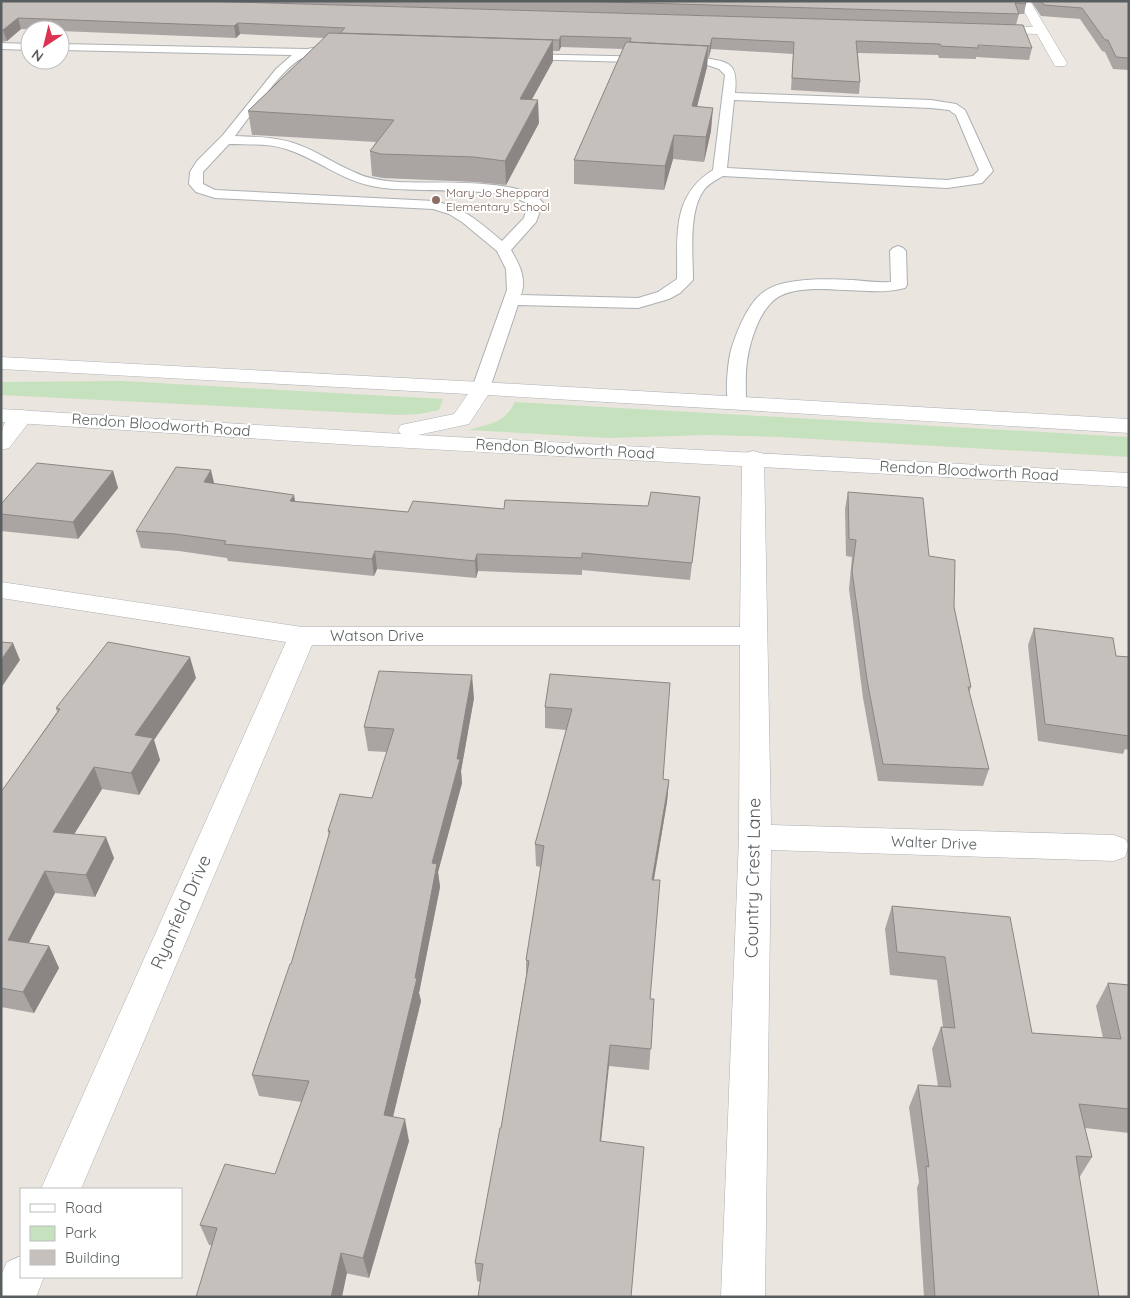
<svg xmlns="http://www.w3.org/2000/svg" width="1130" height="1298" font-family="Quicksand,sans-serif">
<rect width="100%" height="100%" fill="#ebe5e0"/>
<path fill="#c6e1bd" d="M122,381l321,18 -4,11 -19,4 -22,1 -397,-20v-13z
M515,402l614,35v20l-351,-20 -71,-2 -99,3 -139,-8c20,-6 36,-7 46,-28z"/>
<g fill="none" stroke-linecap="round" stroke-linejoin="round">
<defs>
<path id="lane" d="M1,43l29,1v6l-29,-1z
M60,44l247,5 18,-3 20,1 1,2 -1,2c-13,3 -26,1 -38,5 -23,7 -57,61 -72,80 22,1 43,1 64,9 19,7 36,19 55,27 14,7 29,9 45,10 31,2 126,-5 144,21l-7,19 -25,28c8,14 16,28 10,45l117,3 20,-6 19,-13c1,-43 -6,-83 36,-109l12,-95 -6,-6 -15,-5 -182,-5 -6,-3 2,-2 186,4c27,4 34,6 31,35l196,7 25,4 9,6 28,61 -11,12 -35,5 -224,-12c-7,4 -15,8 -19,14 -16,21 -11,65 -11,90l-13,13 -11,6 -31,9 -120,-3 -28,83 -3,4 -6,1 -6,-1 -3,-4 35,-98 -1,-21 -9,-18 -35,-29 -13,-8 -16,-5 -218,-11 -19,-6 -7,-8 1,-12 7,-11 26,-26 53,-66 16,-14 -232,-5zM734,100l197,8 18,2 7,5 23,55 -6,6 -26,4 -220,-12zM229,144c19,1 39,-1 57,5 32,10 57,33 91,38 40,7 121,-3 151,17l-4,14 -22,23c-24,-20 -37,-33 -68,-40l-219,-11 -12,-6v-12z
M898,246l5,2 3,3 1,34 -2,3c-21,6 -41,2 -62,2 -18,-1 -43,-3 -61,5 -21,9 -32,45 -35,66 -2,14 -1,28 -1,42l-2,4 -7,2 -7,-2c-6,-10 -2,-45 1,-57 6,-19 17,-48 34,-59 21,-14 63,-12 88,-11 12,1 25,3 38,2l-1,-31 3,-3z"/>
<path id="street" d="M1018,1h12l37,62 -2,3h-10l-18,-32 -54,-2 -2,-3 2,-3 4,-1 46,2z
M22,410l8,2 3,5 -24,31 -8,2c0,-18 0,-34 21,-40z
M753,451l8,2 3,5 7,367 343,10 11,4 4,6 -4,12 -11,4 -343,-11 -6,447h-44l18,-460 1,-192h-428l-231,544h-40l245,-547 -285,-44v-16l301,45h438l2,-169 3,-5z
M21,1256v21h23l-8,20h-35v-22l6,-13z"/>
<path id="secondary" d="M1,357l480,25 648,37v14l-641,-38 -19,29 -51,11 711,38v14l-774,-42 -354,-23v-13l400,25 -3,-4 3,-5 53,-11 14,-20 -467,-25z"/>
</defs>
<use href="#lane" stroke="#abb0b2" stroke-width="2"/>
<use href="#street" stroke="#abb0b2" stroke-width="1"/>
<use href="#secondary" stroke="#acb2b5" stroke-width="1"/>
<use href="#lane" fill="#fff" fill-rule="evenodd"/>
<use href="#street" fill="#fff" fill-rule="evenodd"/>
<use href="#secondary" fill="#fff" fill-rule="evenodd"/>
</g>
<path fill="#aaa5a3" d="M1,1l1031,47 -3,12 -53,-3v2l-37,-1 -1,-3 -80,-2 2,29 -1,12 -68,-4 2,-36 -82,-5 -2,8h-1l-1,10 -10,40 14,24 -7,31 -31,-3 -9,31 -90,-6v-24l49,-111 -62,-2 -2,4h-6v10l-21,38 7,24 -33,62 -31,-3 -92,-4 -11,-2 -2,-25 6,-9 -124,-7 -4,-24 76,-73 -84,-4 -4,4 -176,-7v-1l-39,-1 -14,12 -6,1z
M204,1h821l1,3 -2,10h-5l-3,11z
M1031,1h96l2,3v66l-16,-1 -8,-17 -3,-1 -22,-32 -39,-3z
M113,471l5,17 -40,51 -77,-8v-27z
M214,484l81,17 113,11 96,-3 144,-3 52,-9 -10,83 -108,-10v5l-104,-4 -2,7 -99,-9 -3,7 -146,-15 -1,-3 -48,-7 -38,-3 -5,-17z
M848,492l81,64 25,51 17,80 -2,6 20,76 -6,17 -105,-5 -15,-83 -14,-109 3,-32 -6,-1 -1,-47z
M1034,628l82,28 13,1v93l-4,-1 -2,5 -85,-13 -10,-96z
M550,674l113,105 6,1 -2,22 -13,78 -4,119h4l-5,71 -40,-4 -129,216 -3,-1 -2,-18 26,-135 25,-152v-16l15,-93 -5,-1 -1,-22 31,-114 -21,-2v-21z
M196,678l-42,62 6,20 -21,35 -37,-6 -28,45 40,24 -19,39 -40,-4 -26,50 20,3 10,22 -25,45 -33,-6v-215l56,-80 -1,-4z
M474,698l-13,73 1,12 -24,89 2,15 -21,106 2,8 -28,116 16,24 -40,137 -160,-33 -9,-20 75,-51 27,-72 -43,-6 -7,-21 39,-111 38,-128 -1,-5 44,-33 15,-46 -19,-1 -4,-24z
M892,906l140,127 71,5 -7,-32 12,-23 21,2v148l-44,-5 7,29 -13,21 20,119h-175l-7,-109 2,-6 -10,-75 9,-22 20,1 -6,-37 9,-22h2l-6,-47 -47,-5 -5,-46z"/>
<path fill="#8b8684" d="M18,18l3,11 -14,12 -4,-11z
M238,23l2,11 -4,4 -2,-12z
M561,36v11l-2,4v-11z
M712,38l-1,11 -2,8 1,-11z
M553,40v21l-33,60v-22z
M708,46l-1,21 -16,63 1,-24z
M538,100l1,23 -33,62 -1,-24z
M713,108l-2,23 -7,31 2,-25z
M674,135l-1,24 -9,31 1,-24z
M211,470l4,17 -11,-5z
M113,471l5,17 -40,51 -5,-17z
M294,495l3,16 -7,-10z
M375,551l2,18 -3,7 -2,-17z
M477,554l1,17 -2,7 -1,-17z
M13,643l7,17 -19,28v-28z
M190,657l6,21 -42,62 6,20 -21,35 -8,-22 4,-38z
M472,675l2,23 -13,73 1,12 -24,89 2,15 -21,106 2,8 -33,136 -4,-22 31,-137 17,-115 25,-104z
M94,767l8,22 -40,65 -9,-22z
M669,780l-2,22 -17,99 2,-21z
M106,837l8,21 -19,39 -9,-22z
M45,871l10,22 -36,68 -11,-21z
M49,946l10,22 -25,45 -11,-21z
M610,1045l-1,21 -10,95 1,-20z
M405,1119l4,22 -40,137 -6,-20z
M341,1253l6,20 -5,24h-11z"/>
<path fill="#c6c0bd" stroke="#8b8684" d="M1,1h200l822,24 9,23 -54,-3v3l-37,-2 -1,-2 -84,-3 4,41 -68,-4 2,-36 -82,-4 -2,8 -80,-4 1,-4 -70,-2 -2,4 -219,-7 5,-5 -107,-5 -4,3 -216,-8 -15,12h-2z
M574,1h451l1,3 -11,-1 4,11z
M1041,1h86l2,3v54l-13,-1 -8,-17h-3l-23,-32 -38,-3z
M329,33l224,7 -33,59 18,1 -33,61 -31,-4 -93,-3 -11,-3 24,-31 -146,-9z
M626,42l82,4 -16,60 21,2 -7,29 -32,-2 -9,31 -91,-6z
M37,463l76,8 -40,51 -72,-8v-10z
M176,467l35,3 -7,12 90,13 -4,6 118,11 5,-11 91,8 1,-9 143,6 3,-14 49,5 -8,66 -110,-10v5l-105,-4 -2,7 -100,-10 -3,8 -148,-15 2,-3 -51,-7 -39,-3z
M848,492l75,6 6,58 26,4 -1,47 17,80h-3l21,82 -106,-5 -16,-84 -15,-109 4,-31 -7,-1z
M1034,628l79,10 3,18 13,1v79l-84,-12z
M1,642l12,1 -12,17z
M108,642l82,15 -55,78 18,3 -22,35 -37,-6 -41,65 53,5 -20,38 -41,-4 -37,69 41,6 -26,46 -22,-4v-196l59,-83 -4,-1z
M379,671l93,4 -15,84h3l-28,104 5,1 -22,114h2l-33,137 21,4 -42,139 -22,-5 -10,44h-135l21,-69 -17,-3 25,-61 50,10 34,-93 -57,-6 38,-111h1l39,-133h-2l12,-37 32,4 22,-69 -30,-2z
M550,674l120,9 -7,96 6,1 -17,100h8l-10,119h4l-3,50 -41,-4 -10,96 44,6 -13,150h-153l5,-33 -8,-1 25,-135h1l28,-167 -3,-1 18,-114 -9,-2 37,-135 -27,-2z
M892,906l118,11 22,116 89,6 -13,-56 21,2v124l-50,-5 13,53 -16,-1 23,141h-164l-9,-131 3,1 -11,-82 33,2 -10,-60 14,1 -10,-71 -48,-5z"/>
<circle fill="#8d6e63" stroke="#fff" stroke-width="2" cx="436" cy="200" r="5"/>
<g text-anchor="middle" stroke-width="4" stroke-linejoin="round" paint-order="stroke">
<g font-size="12" fill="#785e54" stroke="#fff" text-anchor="start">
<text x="446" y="197">Mary Jo Sheppard<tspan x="446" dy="14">Elementary School</tspan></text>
</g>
<g font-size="15" fill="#585e60" stroke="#fff">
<text transform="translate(161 425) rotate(4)" y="5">Rendon Bloodworth Road</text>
<text transform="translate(565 449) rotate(3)" y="5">Rendon Bloodworth Road</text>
<text transform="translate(969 471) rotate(3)" y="5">Rendon Bloodworth Road</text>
<text x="377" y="641">Watson Drive</text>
<text transform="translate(934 843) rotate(2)" y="5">Walter Drive</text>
</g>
<g font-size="18" fill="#585e60" stroke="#fff">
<text transform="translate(753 878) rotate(-89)" y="6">Country Crest Lane</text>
<text transform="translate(181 912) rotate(-66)" y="6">Ryanfeld Drive</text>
</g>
</g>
<rect width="1130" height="1298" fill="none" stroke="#585e60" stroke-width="5"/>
<rect x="20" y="1188" width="162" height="90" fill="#ffffff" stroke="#bcbfbf"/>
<rect x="30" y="1204" width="25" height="8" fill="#ffffff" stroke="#bcbfbf"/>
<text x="65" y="1213" font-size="15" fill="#585e60">Road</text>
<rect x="30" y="1226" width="25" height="15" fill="#c6e1bd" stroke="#bcbfbf"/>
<text x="65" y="1238" font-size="15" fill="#585e60">Park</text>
<rect x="30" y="1250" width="25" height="15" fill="#c6c0bd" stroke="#bcbfbf"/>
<text x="65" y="1263" font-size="15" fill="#585e60">Building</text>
<g transform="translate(45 45) rotate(215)"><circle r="24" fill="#ffffff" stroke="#bcbfbf"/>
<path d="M0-4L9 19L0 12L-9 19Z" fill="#dd3352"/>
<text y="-8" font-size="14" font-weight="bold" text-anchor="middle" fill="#585e60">N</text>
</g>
</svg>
